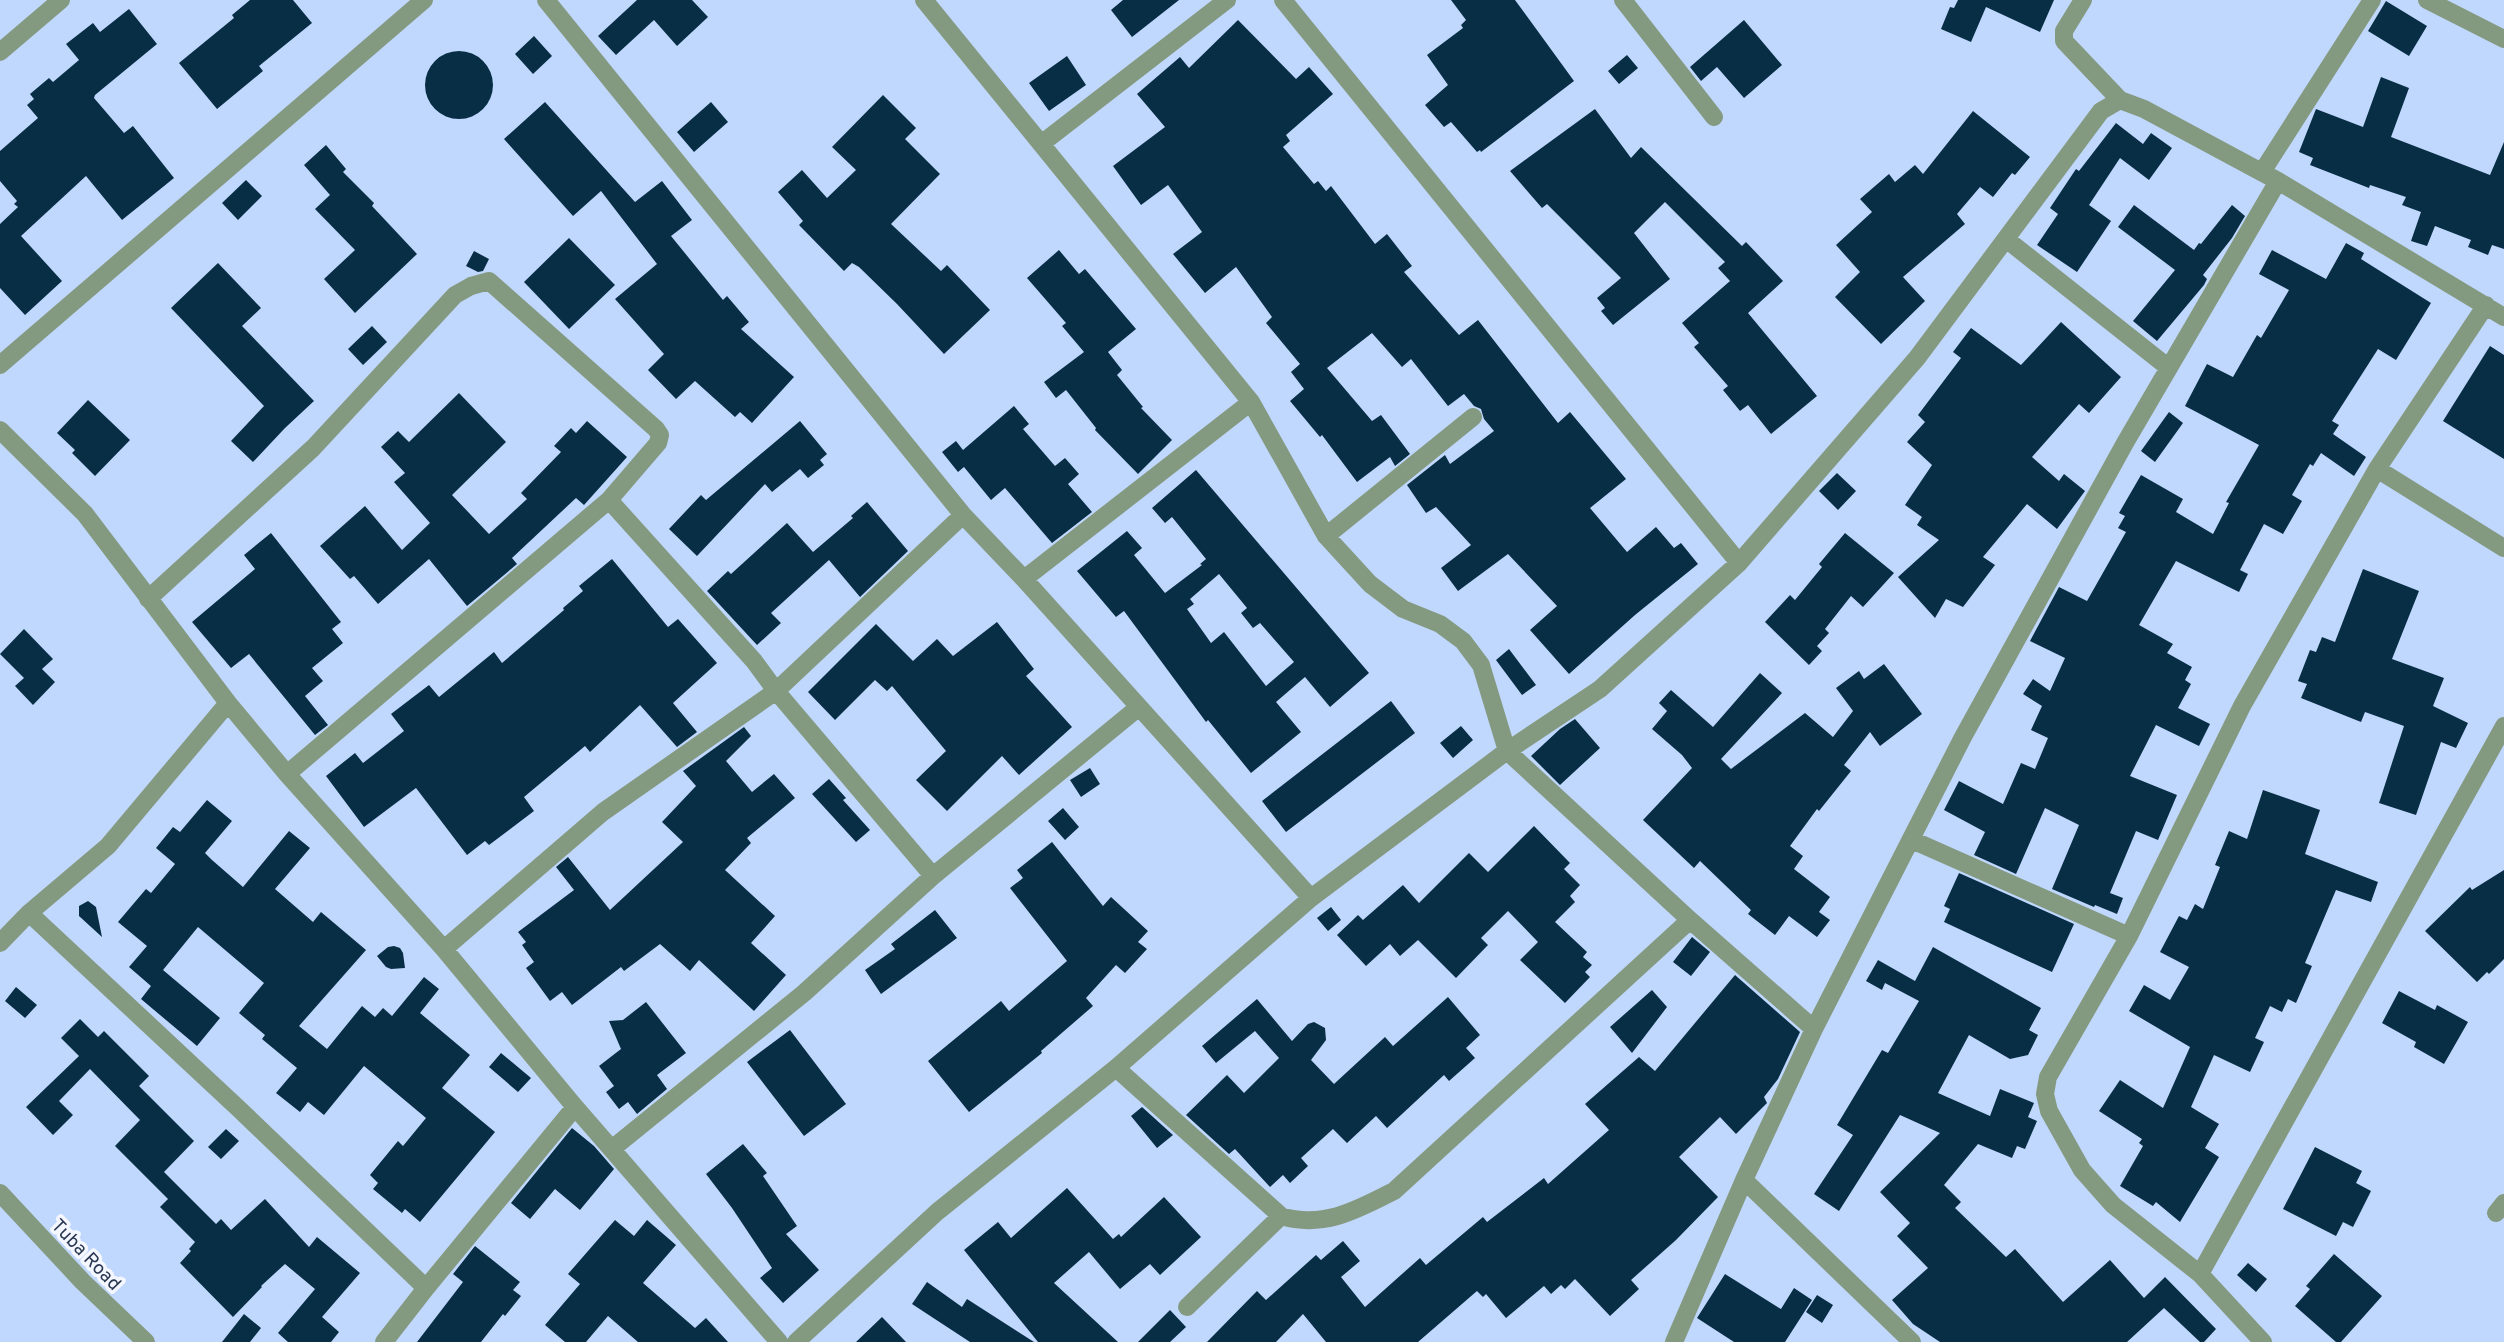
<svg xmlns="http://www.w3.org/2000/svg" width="2504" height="1342" font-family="Overpass,sans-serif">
<rect width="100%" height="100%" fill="#c1d8fe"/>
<path fill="#082e45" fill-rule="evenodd" d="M250,0h43l19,23 -53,43 4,5 -46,38 -38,-46 55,-45 -2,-3z
M637,0h55l16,17 -31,29 -23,-26 -38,35 -18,-19z
M1123,0h56l-47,37 -21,-27z
M1451,0h64l59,81 -93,71 -1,-2 -3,2 -26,-30 -7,5 -19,-22 23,-20 -21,-30 36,-27 -2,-3 5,-5z
M1958,0h96l-14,32 -54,-25 -15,35 -30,-13 9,-22 4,1z
M2386,1l41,25 -18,30 -41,-25z
M129,9l28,35 -62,51 -1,3 30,35 9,-7 41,52 -52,42 -36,-44 -65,60 41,45 -37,34 -25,-27v-64l18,-17 -4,-3 3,-3 -17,-20v-30l38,-33 -11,-13 7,-6 -4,-5 19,-16 4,4 26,-22 -13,-16 27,-21 7,9z
M1238,20l58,59 13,-12 24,27 -47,41 4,6 -7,6 31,37 4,-3 8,10 5,-5 44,58 12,-10 25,32 -8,6 55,63 19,-15 80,103 12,-11 56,67 -36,29 37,44 29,-25 18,21 7,-5 17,21 -63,51 -66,59 -39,-44 27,-24 -49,-52 -50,37 -17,-23 30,-23 -35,-38 -10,6 -19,-28 38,-30 5,9 44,-33 -10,-12 -3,-10 -7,-3 -10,-12 -16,12 -37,-47 -9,8 -30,-34 -45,35 45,53 9,-6 29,39 -15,12 -5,-9 -33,25 -35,-47 -2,2 -30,-36 14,-12 -13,-17 9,-8 -34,-41 6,-6 -36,-50 -31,26 -32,-39 29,-22 -34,-47 -27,20 -28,-39 52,-39 -28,-33 43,-37 9,11z
M1744,20l38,45 -38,33 -27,-31 -16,14 -11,-14z
M534,36l18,20 -19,18 -18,-20z
M425 85a34 34 0 1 1 68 0a34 34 0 1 1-68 0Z
M1627,55l11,13 -19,16 -11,-13z
M1067,56l19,29 -37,26 -20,-28z
M2381,77l28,11 -18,49 99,38 14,-33v107l-12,-4 -4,10 -20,-8 3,-7 -36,-14 -8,20 -16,-5 10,-29 -19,-7 4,-8 -36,-12 -1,3 -59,-23 3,-7 -14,-6 17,-43 47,18z
M883,95l33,33 -11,11 35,35 -49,50 50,47 6,-6 43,45 -46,44 -47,-50 -38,-37 -7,-4 -8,8 -45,-46 4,-4 -25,-29 24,-22 25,28 29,-28 -24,-23z
M545,102l90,100 27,-21 30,39 -21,16 52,64 4,-4 22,26 -8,7 53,48 -42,46 -12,-11 -5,5 -40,-36 -19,18 -28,-29 16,-16 -49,-55 42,-35 -56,-73 -28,25 -69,-77z
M711,102l17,20 -34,30 -17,-20z
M1595,109l36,49 10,-11 101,99 4,-4 37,39 -35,32 69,83 -46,38 -23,-29 -8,6 -17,-21 5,-4 -34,-39 5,-4 -17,-20 48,-42 -12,-13 7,-6 -60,-60 -31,31 36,46 -57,46 -12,-14 4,-3 -8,-10 24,-20 -74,-74 -5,4 -32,-37z
M1973,111l57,46 -15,18 -3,-2 -19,24 -13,-10 -23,27 8,10 -62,53 22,24 -44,43 -46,-47 25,-25 -24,-27 36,-33 -12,-13 29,-25 6,8 20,-17 8,9z
M2116,123l27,21 8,-11 21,15 -23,32 -29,-22 -31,47 22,16 -34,51 -40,-27 21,-31 -8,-6 26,-39 3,2z
M326,145l20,24 -3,3 31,31 -2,3 45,48 -62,59 -31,-34 31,-29 -40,-41 15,-14 -26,-30z
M246,180l16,16 -24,24 -16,-17z
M2134,205l60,45 5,-7 2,1 31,-39 13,11 -13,22 -29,37 4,4 -3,6 -47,56 -24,-20 42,-51 -57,-43z
M569,238l46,47 -46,44 -45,-47z
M2346,243l18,10 -3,6 70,44 -35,57 -18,-11 -46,72 7,4 -6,9 33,23 -12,19 -33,-23 -8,13 -3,-2 -18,31 10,6 -19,33 -19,-10 -24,46 8,4 -9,18 -63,-31 -37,64 34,19 -6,9 25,14 -7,13 6,4 -13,24 32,16 -11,22 -43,-21 -26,51 47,19 -19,45 -22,-9 -26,62 13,5 -6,16 -22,-9 -1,2 -42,-18 27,-64 -34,-17 -29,66 -42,-19 11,-23 -41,-22 15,-29 44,23 18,-41 14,6 13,-31 -17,-8 11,-24 -19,-12 10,-15 17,12 15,-33 -35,-17 29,-54 28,14 39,-69 -8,-4 7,-12 -6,-3 22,-38 42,24 -7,13 37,22 16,-31 -3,-1 33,-57 -74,-39 22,-42 26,13 24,-42 4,3 28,-48 -30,-16 13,-24 54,29z
M1059,250l20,24 6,-5 51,60 -28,23 14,18 -5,5 26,32 -2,1 31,32 -34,34 -43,-44 1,-2 -30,-38 -10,8 -12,-16 40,-30 -22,-26 4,-3 -39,-45z
M474,251l15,8 -6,12 -5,1 -12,-6z
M218,263l43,45 -19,18 72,75 -29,27 -32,34 -22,-21 33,-35 -93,-98z
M2061,322l60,55 -32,36 -10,-9 -47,53 27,24 5,-7 21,17 -28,38 -30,-25 -44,53 12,8 -32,42 -17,-8 -11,19 -37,-41 41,-37 -22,-15 5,-8 -17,-12 27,-40 -25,-23 18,-20 -7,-7 43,-57 -8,-6 18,-24 50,37z
M372,326l15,16 -24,23 -15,-16z
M2490,346l14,9v104l-61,-38z
M459,393l47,49 -54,53 37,39 38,-35 -6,-6 40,-41 -7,-6 17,-18 5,5 11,-12 40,36 -43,48 -8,-7 -64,60 5,6 -50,42 -38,-47 -51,45 -24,-28 -4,3 -30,-33 45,-40 37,44 28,-27 -36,-41 11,-9 -24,-26 17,-16 11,11z
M88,400l42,40 -35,36 -23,-23 3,-3 -18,-17z
M1014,406l15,18 -6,5 32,37 10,-8 14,16 -11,10 24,28 -40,31 -47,-55 -14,12 -27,-33 -6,5 -16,-20 14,-11 7,9z
M2169,412l14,11 -28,39 -14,-11z
M800,421l27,33 -7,6 4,5 -16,13 -8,-9 -28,23 -7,-8 -68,72 -28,-27 32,-34 5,5z
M1196,470l173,203 -39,34 -25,-30 -29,25 25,30 -50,41 -43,-53 -2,2 -82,-111 -8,6 -39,-46 50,-40 15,17 -8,7 31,38 37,-28 -2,-1 6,-5 -34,-42 -7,6 -13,-15zM1219,574l28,34 -6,5 12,15 7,-5 34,39 -28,24 -42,-54 -13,11 -24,-34 7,-5 -4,-5z
M1837,473l19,18 -18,19 -19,-19z
M867,502l41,49 -48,46 -31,-37 -58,53 10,10 -24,22 -50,-54 21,-20 3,3 56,-51 26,29 40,-34 -2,-2z
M271,533l70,89 -9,7 11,14 -31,25 11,13 -18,15 23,29 -13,10 -66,-81 -18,14 -39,-46 63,-53 -11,-14z
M1845,533l49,40 -31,34 -12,-11 -26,33 4,4 -12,13 5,5 -13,14 -44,-43 25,-27 5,5 27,-33 -3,-3z
M612,559l56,68 10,-8 39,44 -44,40 24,29 -20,15 -37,-42 -50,47 -5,-6 -61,51 10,14 -45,34 -4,-4 -18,14 -51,-67 -52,39 -38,-51 29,-23 8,10 41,-32 -13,-17 38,-29 10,12 55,-45 8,11 62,-53 -1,-2 20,-17 -4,-5z
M2363,569l56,22 -27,68 52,19 -11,28 35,17 -12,25 -15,-6 -25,73 -37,-12 25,-77 -39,-14 -4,10 -60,-24 6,-14 -9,-3 12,-31 6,2 6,-15 13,5z
M997,622l37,47 -8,7 46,51 -53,48 -17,-19 -55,55 -31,-31 30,-29 -54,-65 -5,5 -12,-11 -40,40 -27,-28 68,-68 37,37 24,-22 16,17z
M24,629l29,30 -11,10 13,13 -22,23 -18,-19 9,-8 -24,-24z
M1509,649l27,36 -14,10 -26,-35z
M1884,664l38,50 -42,32 -10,-14 -26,33 7,6 -32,40 -2,-2 -27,37 13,10 -9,13 36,28 -11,15 11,8 -13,17 -28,-21 -14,19 -27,-21 3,-4 -51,-49 -6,7 -51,-48 49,-52 -10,-13 -30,-26 15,-18 -8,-8 12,-13 42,37 47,-54 22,20 -61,66 10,10 74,-56 28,24 20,-26 -17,-23 23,-17 5,8z
M1391,701l24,32 -129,99 -24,-31z
M1575,719l25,29 -40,37 -29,-29 29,-27z
M1461,726l12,14 -20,18 -13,-15z
M744,727l7,9 -25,25 26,31 22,-18 21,24 -48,40 4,5 -26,27 50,46 -24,27 35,32 -32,36 -55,-51 -9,11 -30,-27 -36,27 -3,-4 -49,38 -10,-13 -12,9 -24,-33 8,-6 -12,-17 4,-3 -8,-10 56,-42 -18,-23 12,-10 42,53 73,-68 -21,-20 34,-36 -13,-15z
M1090,768l10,16 -19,13 -11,-17z
M829,779l17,19 -3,2 27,30 -14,12 -44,-48z
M2263,790l57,20 -15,44 73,28 -7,20 -35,-12 -31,73 7,3 -16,37 -8,-4 -6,13 -12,-6 -15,32 9,4 -14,30 -36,-17 -23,52 28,17 -14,24 14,9 -39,65 -24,-20 -3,4 -33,-20 23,-40 -4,-3 3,-4 -43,-28 21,-31 43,28 27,-61 -61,-36 15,-26 26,15 19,-33 -29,-15 19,-36 8,4 8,-16 8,5 17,-42 -5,-2 14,-34 18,8z
M207,800l25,21 -27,32 7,7 31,27 46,-56 21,17 -35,41 38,33 8,-10 45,38 -67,76 28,23 35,-43 13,11 8,-9 9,8 32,-39 15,12 -19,24 50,42 -28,33 53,44 -75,90 -15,-13 -3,4 -29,-24 5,-6 -8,-8 28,-34 5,5 23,-28 -62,-52 -40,49 -16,-13 -8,10 -24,-19 21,-25 -35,-29 3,-4 -26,-22 25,-30 -66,-56 -35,43 57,48 -23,28 -56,-47 10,-13 -22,-19 18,-21 -29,-24 28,-33 5,4 24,-29 -19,-16 17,-21 7,5z
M1063,808l16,19 -14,13 -17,-19z
M1534,826l36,37 -6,6 16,16 -10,11 5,6 -20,20 32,30 -4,5 9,8 -7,7 5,5 -25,26 -45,-43 18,-18 -30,-31 -27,27 7,7 -32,33 -38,-38 -18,16 -10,-12 -24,22 -29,-31 21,-20 5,5 40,-35 16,18 50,-50 19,19z
M1052,842l51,64 8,-9 37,34 -10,11 9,7 -22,24 -9,-8 -30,33 7,8 -52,45 1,2 -73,59 -41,-51 73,-60 8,10 58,-50 -57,-73 13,-10 -6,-8z
M2504,870v89l-15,15 -2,-2 -10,10 -52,-51 45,-44 2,3z
M1959,873l115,51 -22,48 -108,-50 6,-13 -6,-3z
M88,901l8,6 6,30 -23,-21v-10z
M1331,907l10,13 -13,11 -11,-13z
M935,910l22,28 -76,56 -16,-24 30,-21 -4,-5z
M1692,937l18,15 -19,24 -18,-14z
M394,946l6,2 3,5 2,15 -14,1 -5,-2 -9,-11 11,-9z
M1933,947l108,61 -12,22 9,5 -10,20 -18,4 -41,-24 -31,58 52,23 10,-27 34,14 -6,14 9,4 -12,28 -8,-3 -5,12 -34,-14 -34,41 17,17 -6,6 51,49 9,-8 48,53 47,-42 34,38 21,-21 51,52 -12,13h-4l-36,-34 -37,34h-187l-27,-18 -21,-24 36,-32 -31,-32 13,-13 -30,-31 60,-59 -40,-18 -61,96 -25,-17 39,-59 -16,-10 45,-75 6,3 31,-52 -34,-18 -3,7 -16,-9 12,-21 37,21z
M1735,975l65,57 -22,47 -14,18 3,6 -31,31 -16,-17 -41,40 39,40 -42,43 -45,40 8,9 -29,27 -35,-37 -10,10 -4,-4 -10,9 -7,-8 -38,32 -20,-24 -3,3 -6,-6 -59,51h-92l-23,-28 -27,28h-69l50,-51 9,9 50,-45 5,5 22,-19 17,20 -19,16 24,30 55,-49 6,7 57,-48 4,5 57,-44 4,6 61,-54 -24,-26 54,-47 16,14z
M16,987l21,18 -12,13 -20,-17z
M1652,990l15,17 -35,46 -22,-26z
M2399,991l36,19 2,-5 31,17 -24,42 -30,-17 2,-5 -34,-19z
M1448,997l32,38 -14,13 9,10 -26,23 -5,-6 -57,53 -11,-12 -29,27 -14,-14 -32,29 7,8 -18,17 -7,-8 -13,12 -35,-38 -6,5 -43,-39 41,-40 17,18 35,-35 -24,-27 -39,32 -14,-17 55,-47 35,42 16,-17 6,-2 11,6 1,12 -15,20 23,24 51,-47 8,9z
M646,1002l40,51 -29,22 10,14 -30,25 -9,-12 -9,7 -13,-17 8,-6 -15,-20 22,-17 -12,-28 14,-1z
M80,1019l18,18 6,-6 45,45 -10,10 55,55 -30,31 52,52 5,-5 10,11 34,-31 44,48 8,-10 43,36 -38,44 17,15 -8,10h-43l-10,-9 37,-44 -30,-25 -24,22 1,1 -29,30 -53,-54 11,-12 -2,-2 6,-7 -35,-35 8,-8 -53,-53 25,-26 -50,-51 -31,32 14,14 -20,20 -27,-28 52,-50 1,-1 -18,-18z
M790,1030l56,74 -42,32 -57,-74z
M501,1053l30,25 -13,14 -29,-25z
M1142,1107l31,28 -16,13 -26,-32z
M572,1128l22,18 20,23 -34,41 -25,-21 -25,30 -19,-16z
M226,1129l13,12 -18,18 -13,-12z
M743,1144l24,29 -4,3 34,50 -11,8 33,36 -36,33 -23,-25 12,-10 -40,-60 -26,-34z
M2315,1147l47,24 -6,12 15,8 -18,36 -10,-5 -7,14 -53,-27z
M1067,1188l46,51 6,-5 2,3 43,-40 37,40 -41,38 -10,-11 -30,25 -31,-37 -35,31 64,59h-80l-74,-92 34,-28 13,16z
M615,1220l19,16 13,-16 29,25 -33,38 52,45 11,-10 22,24h-90l-30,-26 -22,26h-21l-20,-17 35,-41 -12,-10z
M475,1246l45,36 -7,8 8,6 -16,20 -2,-2 -22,28h-64l46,-60 -10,-8z
M2334,1254l48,42 -41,46h-5l-41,-36 15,-17 -4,-3z
M2248,1263l19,16 -11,13 -19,-17z
M1725,1274l56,35 13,-21 18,12 -27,42h-51l-37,-24z
M927,1282l35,25 5,-8 67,43h-64l-58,-38z
M1817,1295l16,10 -11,18 -16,-11z
M1170,1310l16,17 -16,15h-32z
M244,1314l17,14 -11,14h-28z
M882,1317l24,25h-50z"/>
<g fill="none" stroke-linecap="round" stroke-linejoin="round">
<path stroke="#849a80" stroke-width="18" d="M546,0l417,515 61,64 287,319
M924,0l327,402 75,134 44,48 33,25 37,15 23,17 18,24 26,86 183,169 124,109
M1283,0l456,563
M1623,0l91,117
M2083,0l-19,31v10l56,59
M2427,0l77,39
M0,52l61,-52
M1041,144l186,-144
M2262,172l110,-172
M2006,239l163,129
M0,365l424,-365
M0,430l85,84 143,189 59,71 157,175 131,158 204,235
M2377,469l127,79
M609,500l145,161 22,30 157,185
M1326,536l147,-119
M1024,579l227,-177
M148,599l165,-151 142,-153 16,-9 18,-5 167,148 4,6 -2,8 -49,57 -322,274
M1912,840l217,96
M29,913l210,196 187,179
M0,943l29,-30 79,-67 120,-143
M444,949l159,-137 173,-121 187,-176
M1116,1068l165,148c42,13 76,-6 113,-25l296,-271
M613,1148l191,-155 129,-117 206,-169
M1744,1180l168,162
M2496,1213l8,-10
M2200,1274l304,-548
M1187,1307l94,-91
M384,1342l42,-54 149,-181
M796,1342l141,-130 179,-144 195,-170 196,-147 93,-62 139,-126 178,-205 184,-247 19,-11 24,9 134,72 226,136
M1674,1342l70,-162 70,-151 149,-292 162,-294 153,-262
M2263,1342l-63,-68 -87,-69 -31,-35 -33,-59 -4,-17 3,-17 81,-141 113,-230 135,-237 109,-164"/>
<path stroke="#849a80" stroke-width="18" d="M0,1193l83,89 63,60"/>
</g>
<g text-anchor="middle" stroke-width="7" stroke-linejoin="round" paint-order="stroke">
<g font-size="19" fill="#293751" stroke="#f4f7fe">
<text transform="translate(87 1254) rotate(46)" y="7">Tuba Road</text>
</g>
</g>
</svg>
